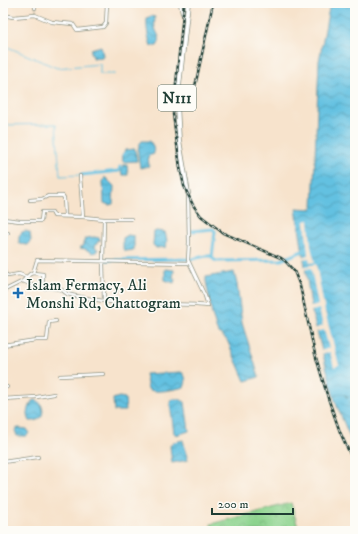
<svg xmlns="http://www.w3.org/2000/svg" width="358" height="534" font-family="'IM FELL DW Pica',serif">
<defs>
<pattern id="park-crowns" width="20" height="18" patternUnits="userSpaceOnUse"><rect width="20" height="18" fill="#8cd38d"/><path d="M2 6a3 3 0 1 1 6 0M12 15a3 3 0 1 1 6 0" fill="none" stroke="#72ac74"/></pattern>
<pattern id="water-waves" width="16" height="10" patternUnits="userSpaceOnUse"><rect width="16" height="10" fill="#63c1e1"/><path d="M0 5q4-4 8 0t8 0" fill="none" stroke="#519eb7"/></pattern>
</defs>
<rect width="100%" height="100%" fill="#fdfcf7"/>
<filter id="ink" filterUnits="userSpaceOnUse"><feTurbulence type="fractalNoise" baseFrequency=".025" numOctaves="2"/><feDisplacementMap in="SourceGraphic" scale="8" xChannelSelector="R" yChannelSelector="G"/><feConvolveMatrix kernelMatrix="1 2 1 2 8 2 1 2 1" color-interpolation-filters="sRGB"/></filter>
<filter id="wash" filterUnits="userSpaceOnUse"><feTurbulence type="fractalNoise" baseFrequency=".012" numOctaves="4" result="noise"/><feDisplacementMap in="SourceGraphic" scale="16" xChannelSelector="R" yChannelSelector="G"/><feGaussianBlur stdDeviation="0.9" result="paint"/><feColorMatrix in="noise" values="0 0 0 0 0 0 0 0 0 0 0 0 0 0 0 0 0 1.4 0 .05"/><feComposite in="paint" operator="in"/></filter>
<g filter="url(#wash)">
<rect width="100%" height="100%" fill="#f7e3cc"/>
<path fill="url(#park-crowns)" stroke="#568860" d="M291,503l8,28h-87l-1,-7z"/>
<path fill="url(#water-waves)" stroke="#417f8a" d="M330,3h25v447l-20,-49 -23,-89 -16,-104 16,1 1,-2 6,-146z
M151,16l4,1c0,3 -1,7 0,10 1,7 8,11 2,19h-6c-3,-9 -5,-19 -4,-28z
M101,46l2,9 -1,2 -9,1v-3h-2v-6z
M142,141h8l3,5 1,8 -6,2 1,10 -9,2c-1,-10 -5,-20 2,-27z
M135,149l2,12 -14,1 -1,-7 3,-5z
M123,165h4l1,10h-5l-2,-3z
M105,177l9,9 -1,18 -4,1 -5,-2 -1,-21z
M26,231l4,2 1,7 -3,5 -9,-1v-8l3,-4z
M156,231l9,1 2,9 -1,6 -10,1 -3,-3 1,-13z
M128,235l6,1v14l-8,1 -3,-2v-11z
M94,237l5,1 2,2 -3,1 -1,3h-2l1,5h2l-2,3 -3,1 -8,-4 -5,-1v-1h3l1,-6 2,-3z
M165,269l9,1 -1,9h2l-1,4 -9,-3z
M234,272l3,12 5,39 17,54 -14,4 -18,-41 -10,-9 -5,-17 -6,-33v-4z
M181,372c5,2 6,11 3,15 -8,2 -29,7 -36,2l-3,-15z
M119,397l6,1 1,13h-12l-1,-12z
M174,399h5l6,3 4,29 -13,4 -2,-2 -4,-30 1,-3z
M35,400c9,2 11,17 2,20 -2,1 -5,1 -7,1 -4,-7 -1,-13 2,-20z
M18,428l9,1 2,3 -2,4h-10l-2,-6z
M183,440l5,20 -16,3 -2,-17 3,-4z"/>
<path fill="#f7e3cc" d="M309,220l2,27 4,15 -5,1 -1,-5 -8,1v-2l7,-2 -3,-34z
M316,264l9,48 14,53 -5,2 -4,-15 -9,2 -1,-3 9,-3 -5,-18 -9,2 -1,-3 9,-3 -4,-17 -8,2 -1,-4 8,-2 -7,-37 -8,2 -1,-3z"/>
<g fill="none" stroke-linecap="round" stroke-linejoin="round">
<path stroke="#63c1e1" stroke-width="1" d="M3,45l54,23 43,-4v10h15
M3,125l53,-1 4,52 21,-1"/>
<path stroke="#63c1e1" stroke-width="3" d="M81,175l38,-4 1,-4
M192,231l21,-2 2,2 -3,27 4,3 65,-1 24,-10
M106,260l86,-1 14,-3h6"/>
<path stroke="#305e5f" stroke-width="1" stroke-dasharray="5 4" stroke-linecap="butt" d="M345,394l10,16"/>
</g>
</g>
<g filter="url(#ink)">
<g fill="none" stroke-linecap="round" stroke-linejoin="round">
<path stroke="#ccc2ae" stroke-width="2.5" stroke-dasharray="2.5 1" stroke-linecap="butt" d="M35,8v5"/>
<defs>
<path id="minor" d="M180,3l2,10 4,6
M35,8v-5
M3,15l10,2 22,-2 17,7 21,2 4,6 26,-3 3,-4 1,-20
M80,176l3,41 21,2h27
M30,200l12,-1 6,-3h15l1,2 1,17
M3,219l17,2h21l1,-9h10l2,4 29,1
M104,219l-1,43 1,39
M3,233h5
M3,267l2,7 3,2 11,-2 8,3
M33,273l10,1v8
M23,281c5,2 11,6 16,7 10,1 20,-3 28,6 18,4 36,8 55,9 29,2 57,0 86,3l-3,-10 -17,-36 1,-18 -1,-49
M3,291l20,-10 7,-7 3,-1 4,-13 152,3
M3,345l33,-5h11l2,-18 7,-1
M60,376l43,-2
M3,388l4,-1
M3,399l34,-2 17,-3
M3,462l35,-5"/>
<path id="highway" d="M188,3l-11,102 2,35 9,53"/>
</defs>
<use href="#minor" stroke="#8b9080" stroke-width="4"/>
<use href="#highway" stroke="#8b9080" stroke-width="5.5"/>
<use href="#minor" stroke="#fff" stroke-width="2.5"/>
<use href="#highway" stroke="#fff" stroke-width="4"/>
<defs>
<path id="rail" d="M184,3l-11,111 7,54 4,18 9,19 8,11 13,10 9,7 58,25 4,3 9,10 6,15 15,68 13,44 12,34 15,33
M191,105l22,-102"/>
</defs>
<use href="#rail" stroke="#1f3d34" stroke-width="2.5"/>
<use href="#rail" stroke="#fdfcf7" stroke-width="1" stroke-dasharray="3" stroke-linecap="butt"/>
</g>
</g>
<path fill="#1f6fb2" stroke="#fdfcf7" stroke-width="1.5" d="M16 287h4v4h4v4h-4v4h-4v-4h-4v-4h4z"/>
<g text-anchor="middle" stroke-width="3" stroke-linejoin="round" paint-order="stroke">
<rect fill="#fdfcf7" stroke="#62766e" stroke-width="1" x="158" y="85" width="38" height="26" rx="3"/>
<g font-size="15" font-weight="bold" fill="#1f3d34">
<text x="177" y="103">N111</text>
</g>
<g font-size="16" fill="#1f3d34" stroke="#fdfcf7" text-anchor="start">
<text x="26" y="290">Islam Fermacy, Ali<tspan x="26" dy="18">Monshi Rd, Chattogram</tspan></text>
</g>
</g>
<rect width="358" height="534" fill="none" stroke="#fdfcf7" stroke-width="16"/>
<path d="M212 508v6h81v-6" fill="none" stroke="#1f3d34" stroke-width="2"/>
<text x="218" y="508" font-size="12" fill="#1f3d34" stroke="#fdfcf7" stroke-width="3" paint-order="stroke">200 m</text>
</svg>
